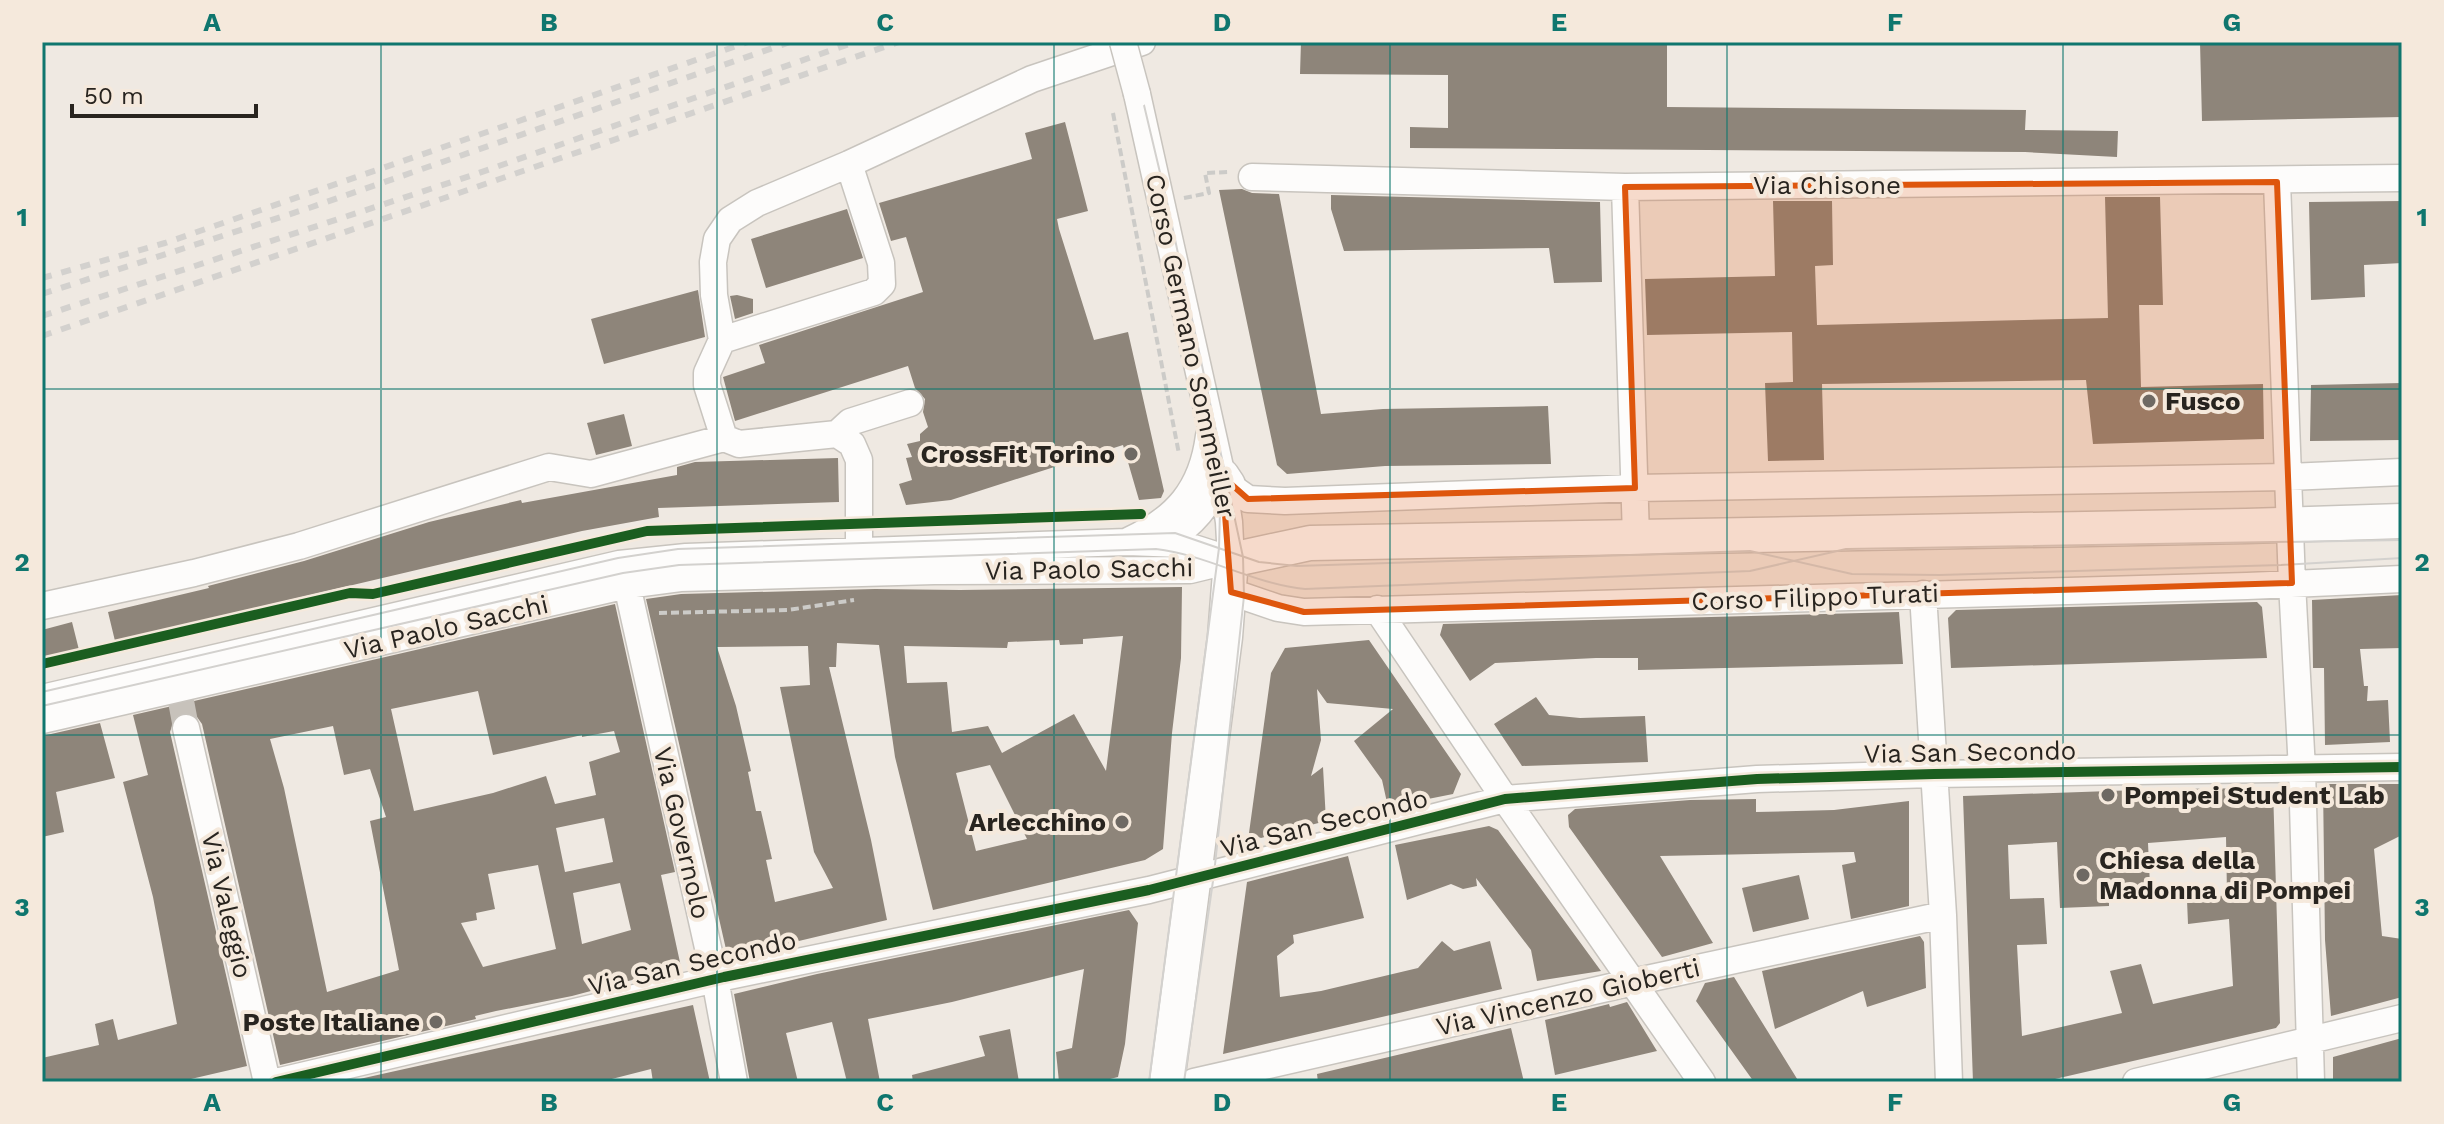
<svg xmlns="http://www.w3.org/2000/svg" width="2444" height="1124" font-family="'Work Sans',sans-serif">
<rect width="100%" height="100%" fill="#efe9e2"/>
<path fill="#8e857a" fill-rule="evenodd" d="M1301,42h366v65l359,3 -1,20 93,1 -1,26 -92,-5 -615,-4v-21l38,1v-53l-148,-1z
M2200,42h202v75l-200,4z
M1065,122l23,89 -31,8 2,10 35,111 34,-8 36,159 -3,7 -22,2 -16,-55 -172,55 -45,5 -7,-21 13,-4 -6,-22 6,-1 -5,-13 13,-3v-7l8,-7 -5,-15 2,-13 -10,-11 -7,-22 -173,55 -12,-44 42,-14 -6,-18 164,-53 -17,-55 -15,4 -12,-38 153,-44 -7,-26z
M1242,189l10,4 27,1 42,220 62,-5 165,-3 3,58 -166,2 -98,8 -10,-9 -58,-275z
M1331,195l269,7 2,80 -48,1 -5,-35 -205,3 -13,-42z
M2105,197h55l3,108h-24l2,82 122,-3 1,55 -171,5 -7,-64 -264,4 2,76 -56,1 -3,-78 28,-1 -1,-50 -145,3 -2,-56 130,-3 -2,-75h59l1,64 -18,1 2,59 291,-7z
M2402,201v62l-38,2 1,32 -54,3 -2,-98z
M847,209l16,49 -97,30 -15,-49z
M698,290l7,47 -101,27 -13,-45z
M737,295l16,4v14l-18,6 -5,-23z
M2402,383v57l-92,1 1,-56z
M624,414l8,32 -36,9 -9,-32z
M838,458l1,44 -181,6 1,9 -77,14 -467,110 -7,-29 101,-24 -1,-2 96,-25 125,-39 92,-22 1,3 155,-28v-8l18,-5z
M1182,587l-1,71 -9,75 -9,116 -18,11 -212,50 -38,-153 -16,-112 -42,-2 -1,24h-7l42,173 16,80 -159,38 -82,-359 35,-5 194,-5 85,1zM1123,636l-17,135 -32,-57 -72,39 -14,-27 -36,6 -5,-50 -40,1 -3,-37 103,2 1,-6 51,-2 1,5 23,-1v-5zM808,646l2,39 -30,2 34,165 19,36 -58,14 -9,-42 6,-1 -11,-48h-5l-8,-39 3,-1 -15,-65 -19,-59zM990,765l37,74 -51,12 -20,-78z
M2402,595v53l-42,1 4,37h4l-1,15 21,-1 2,42 -65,3 -1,-77h-11l-1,-68z
M2257,602l5,5 5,51 -316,10 -3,-50 8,-8z
M615,604l60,268 -14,3 20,92 -109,29 -76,15 -21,5 1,3 -196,46 -78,-341 -5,-7 -14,-5 -8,5 -5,15 77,334 -69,16h-136v-24l57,-13 -4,-21 18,-5 5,21 59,-16 -24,-127 -30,-115 25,-7 -15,-60zM478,691l15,64 89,-20v2l32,-6 6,21 -31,10 7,33 -41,9 -9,-28 -53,17 -79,18 -23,-102zM333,726l11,49 26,-6 16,48 -16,4 29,149 -72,22 -43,-204 -14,-49zM604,818l9,44 -48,10 -9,-44zM538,865l18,84 -73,18 -22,-44 16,-3 -1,-7 19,-4 -7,-35zM620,883l11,47 -49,14 -9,-51z
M1899,612l4,52 -265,6v-12h-42l-101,5 -25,18 -30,-46 3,-11z
M72,622l7,28 -37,10v-30z
M1369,640l92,134 -8,20 -65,13 -6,-27 -28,-39 39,-32 -66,-6 -10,-14 4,51 -10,36 12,-9 3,54 -65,17 -12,-5 22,-160 14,-25z
M1536,697l13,18 31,3 65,-2 3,46 -126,4 -28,-42z
M100,723l15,55 -59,14 8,40 -22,5v-101z
M2323,784h79v51l-28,14 8,87 20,3v58l-71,19 -6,-76z
M2273,788l7,235 -4,5 -234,54h-69l-10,-286 204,-7zM2226,837l1,58 -40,5 1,24 41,-5 4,67 -80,18 -12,-40 -31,7 12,42 -100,23 -5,-91 30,-1 -3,-46 -34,1 -2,-54 49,-3 3,66 49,-2v-18l41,-2 -2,-43z
M1756,799v13l78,-2 75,-9v105l-58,13 -9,-54 14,-3 -2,-10 -194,4 53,87 -51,14 -93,-130 -1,-12 7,-6 115,-9z
M1489,826l9,4 103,141 -64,10 -6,-31 -55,-72 1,8 -14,3 -12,-5 -44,16 -12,-55z
M1348,856l16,62 -71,17 1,8 -17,13 3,41 41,-6 97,-23 24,-27 12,10 36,-10 12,48 -279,65 24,-172z
M1799,875l10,44 -56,13 -11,-44z
M1129,910l9,13 -13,121 -7,33 -20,5h-39l-3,-30 16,-4 12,-79 -132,33 -84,17 12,63h-33l-15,-60 -46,11 12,49h-48l-16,-88 83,-20z
M1920,936l4,6 2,46 -59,19 -4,-16 -88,38 -13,-58z
M1734,977l65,105h-45l-58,-81 9,-18z
M1627,1002l30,49 -102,24 -10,-55 64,-16 1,3z
M693,1005l17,77h-57l-2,-13 -51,13h-254z
M1511,1028l13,54h-206l-1,-8z
M1010,1029l9,53h-106l-1,-7 73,-19 -6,-20z
M2402,1038v44h-69v-25z"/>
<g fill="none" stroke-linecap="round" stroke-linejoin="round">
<path stroke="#c7c2bb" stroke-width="26" stroke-dasharray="26 13" stroke-linecap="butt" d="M181,701l5,27"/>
<defs>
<path id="minor" d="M1137,94l85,382 7,46 2,38
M1252,177l373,10 777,-9
M2277,182l15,401 10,187 9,312
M1625,187l11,350
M722,340l152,-48 8,-8 -1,-21 -32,-99
M837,434l13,-12 60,-19
M1228,485l20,14 37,2 350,-13 654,-11 113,-5
M1128,541c48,-22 74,-51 81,-105
M1164,543c28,-18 47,-38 57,-71
M859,565v-105l-7,-16 -15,-10 -98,10 -15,-6 -17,-53v-12l15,-33 -8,-45 -1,-33 4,-23 13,-19 27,-17 92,-39 183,-85 110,-37
M627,585l88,394 19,103
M1231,592l47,16 26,4 943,-26 155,-7
M1923,594l20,321 6,167
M42,606l152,-33 105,-27 250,-79 42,7 133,-36
M1377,609l128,190 197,283
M42,698l577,-134 67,-7 441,-15 54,2 50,16
M42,720l585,-135 53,-7 254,-7 256,-1 41,-10
M186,728l81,354
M276,1082l448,-105 425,-87 356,-91 252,-20 177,-5 468,-7
M1194,1082l439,-100 310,-67
M2136,1082l266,-64"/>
<path id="major" d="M1222,476l6,9
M1167,1082l58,-445 6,-77 79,-17 936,-17 156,-5"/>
</defs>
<use href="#minor" stroke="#c8c4be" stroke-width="29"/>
<use href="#major" stroke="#c8c4be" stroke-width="37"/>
<path stroke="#cccbc8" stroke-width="4" stroke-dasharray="8 4" stroke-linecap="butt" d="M1113,113l66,341
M1184,198l25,-5 -4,-20 25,-1
M659,613l129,-3 66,-10"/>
<use href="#minor" stroke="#fdfcfb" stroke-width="26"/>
<use href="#major" stroke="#fdfcfb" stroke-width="34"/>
<path stroke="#d3d1ce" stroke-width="2" d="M1129,42l38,160 76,355 1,39 -30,278 -30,208
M42,692l576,-134 60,-9 497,-16 84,29 38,4 453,-15 102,23 87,1 342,-10 121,-7
M42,706l581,-133 56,-8 477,-16c52,6 97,35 149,40l445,-18 96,-22 556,-9
M1149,1082l70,-534 1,-36 -6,-41"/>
<path stroke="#d3d1ce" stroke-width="6" stroke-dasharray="10 10" stroke-linecap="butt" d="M42,278l123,-35 583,-201
M42,294l267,-86 481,-166
M42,316l431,-141 382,-133
M42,336l857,-294"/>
<defs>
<path id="minor-bridge" d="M1123,42l14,52"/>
</defs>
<use href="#minor-bridge" stroke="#c8c4be" stroke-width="29" stroke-linecap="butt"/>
<use href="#minor-bridge" stroke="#fdfcfb" stroke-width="26"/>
<defs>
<path id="cycleway" d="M42,664l308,-71 23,1 274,-63 494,-17
M276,1082l448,-105 425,-87 356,-91 252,-20 177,-5 468,-7"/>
</defs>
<use href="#cycleway" stroke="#f5e9dc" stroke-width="15"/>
<use href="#cycleway" stroke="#1b5e20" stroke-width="10"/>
</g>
<path fill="#de560d" fill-opacity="0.2" stroke="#de560d" stroke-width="6" stroke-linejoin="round" d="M2277,182l15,401 -988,29 -73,-20 -9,-116 26,23 387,-11 -10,-301z"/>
<path fill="none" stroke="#0f766e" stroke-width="2" stroke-opacity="0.55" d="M381,42v1040M717,42v1040M1054,42v1040M1390,42v1040M1727,42v1040M2063,42v1040M42,389h2360M42,735h2360"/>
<g fill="#6e6963" stroke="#f5e9dc" stroke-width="3">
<circle cx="2149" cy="401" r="8"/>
<circle cx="1131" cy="454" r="8"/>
<circle cx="2108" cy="795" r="8"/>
<circle cx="1122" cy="822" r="8"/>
<circle cx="2083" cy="875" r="8"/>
<circle cx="436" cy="1022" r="8"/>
</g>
<g text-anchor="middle" stroke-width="8" stroke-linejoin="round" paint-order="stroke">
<g font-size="26" fill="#28241f" stroke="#f5e9dc">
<text x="1827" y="194">Via Chisone</text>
<text transform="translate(1191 346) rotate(78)" y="9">Corso Germano Sommeiller</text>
<text transform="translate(1089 569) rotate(-1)" y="9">Via Paolo Sacchi</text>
<text transform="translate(1815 597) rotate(-2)" y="9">Corso Filippo Turati</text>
<text transform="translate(446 627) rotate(-13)" y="9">Via Paolo Sacchi</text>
<text transform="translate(1970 752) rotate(-1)" y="9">Via San Secondo</text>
<text transform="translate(1324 823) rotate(-14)" y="9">Via San Secondo</text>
<text transform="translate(682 833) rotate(77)" y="9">Via Governolo</text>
<text transform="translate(227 905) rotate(77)" y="9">Via Valeggio</text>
<text transform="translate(692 963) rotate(-13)" y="9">Via San Secondo</text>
<text transform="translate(1568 997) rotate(-13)" y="9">Via Vincenzo Gioberti</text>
</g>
<g font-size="26" font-weight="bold" fill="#28241f" stroke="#f5e9dc" text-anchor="start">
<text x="2165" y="410">Fusco</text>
<text x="1115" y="463" text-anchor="end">CrossFit Torino</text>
<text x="2124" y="804">Pompei Student Lab</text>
<text x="1106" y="831" text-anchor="end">Arlecchino</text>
<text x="2099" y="869">Chiesa della<tspan x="2099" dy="30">Madonna di Pompei</tspan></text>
<text x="420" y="1031" text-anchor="end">Poste Italiane</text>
</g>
</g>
<rect width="2444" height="1124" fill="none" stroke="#f5e9dc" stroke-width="88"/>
<path d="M72 104v12h184v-12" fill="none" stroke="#28241f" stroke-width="4"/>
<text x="84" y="104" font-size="24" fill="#28241f" stroke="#f5e9dc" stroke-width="6" paint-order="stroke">50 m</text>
<rect x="44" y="44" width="2356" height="1036" fill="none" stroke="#0f766e" stroke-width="3"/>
<g font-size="26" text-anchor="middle" font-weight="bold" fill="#0f766e">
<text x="212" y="31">A</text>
<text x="549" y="31">B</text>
<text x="885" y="31">C</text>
<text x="1222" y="31">D</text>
<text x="1559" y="31">E</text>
<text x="1895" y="31">F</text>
<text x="2232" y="31">G</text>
<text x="22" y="226">1</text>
<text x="2422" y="226">1</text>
<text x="22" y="571">2</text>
<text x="2422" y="571">2</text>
<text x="22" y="916">3</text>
<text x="2422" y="916">3</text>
<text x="212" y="1111">A</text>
<text x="549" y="1111">B</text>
<text x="885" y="1111">C</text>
<text x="1222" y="1111">D</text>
<text x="1559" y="1111">E</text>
<text x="1895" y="1111">F</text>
<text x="2232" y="1111">G</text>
</g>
</svg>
